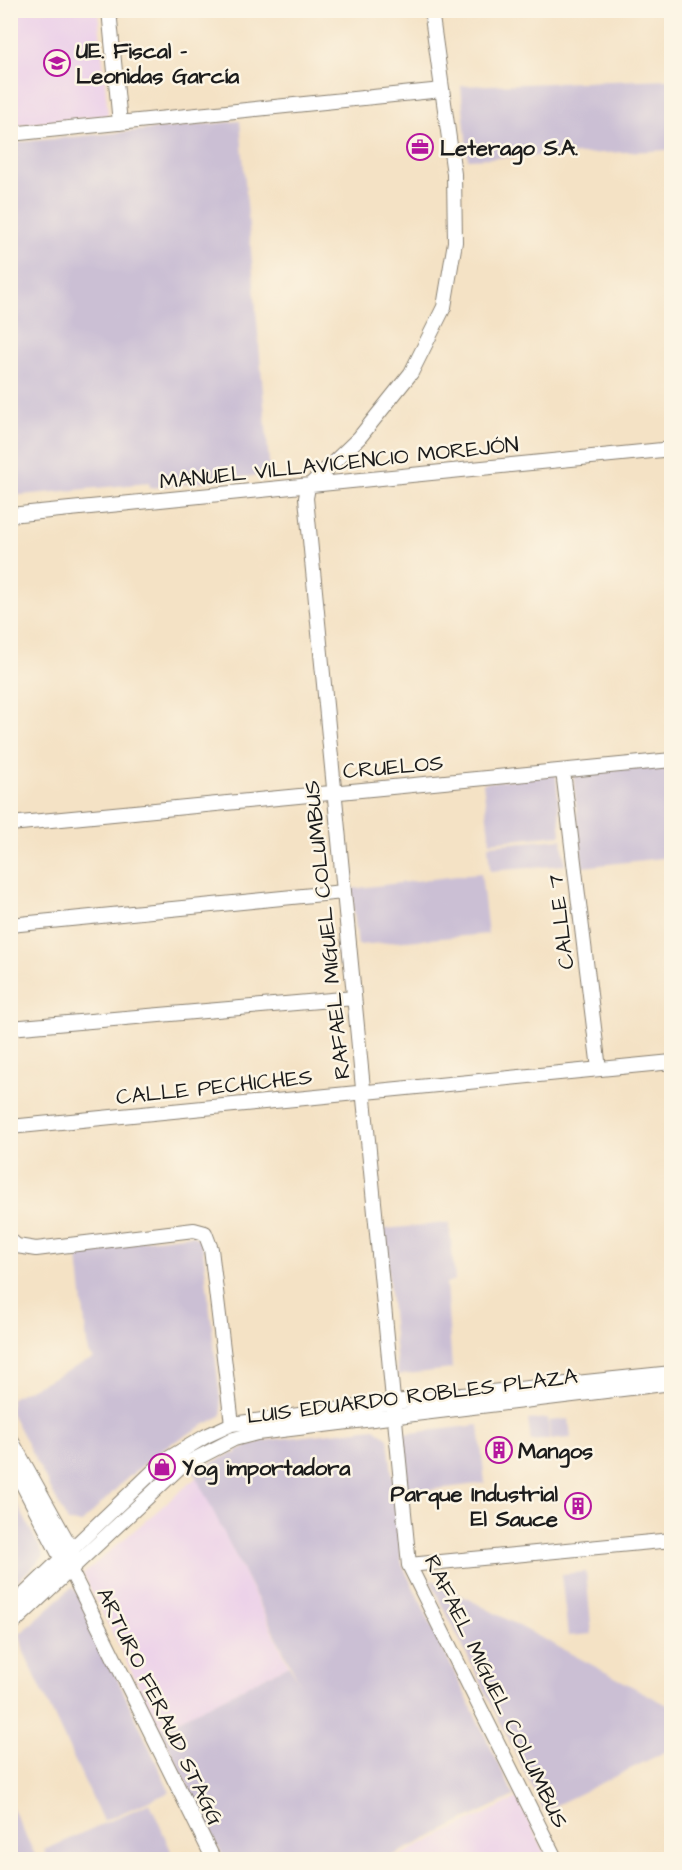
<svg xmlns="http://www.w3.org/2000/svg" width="682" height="1870" font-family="'Architects Daughter',sans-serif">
<rect width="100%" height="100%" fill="#fcf5e5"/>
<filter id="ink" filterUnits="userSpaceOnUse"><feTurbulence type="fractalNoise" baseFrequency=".0167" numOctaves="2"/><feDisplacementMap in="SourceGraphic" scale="12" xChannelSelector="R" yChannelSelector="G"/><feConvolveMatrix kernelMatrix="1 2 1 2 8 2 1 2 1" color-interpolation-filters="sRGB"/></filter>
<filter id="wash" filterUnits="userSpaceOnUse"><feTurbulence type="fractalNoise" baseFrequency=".008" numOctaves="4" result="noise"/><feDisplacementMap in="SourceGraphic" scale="24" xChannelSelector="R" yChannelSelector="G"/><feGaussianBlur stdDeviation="1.35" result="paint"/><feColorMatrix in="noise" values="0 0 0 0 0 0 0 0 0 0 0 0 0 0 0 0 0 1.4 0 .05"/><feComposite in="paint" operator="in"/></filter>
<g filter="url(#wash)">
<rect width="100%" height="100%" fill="#f4e2c5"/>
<path fill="#ecd1e9" d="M10,11h88l10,104 -97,11z
M197,1477l92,188 -129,64 -77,-155z
M517,1798l31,61h-155z"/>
<path fill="#cbbfd4" d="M450,11v-1l62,1 -61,8z
M671,79v71l-203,9 -7,-73z
M240,121l30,353 -120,14 -1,-5 -138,13v-353z
M671,764v93l-89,10 -9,-95z
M556,774l5,61 -71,7 -7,-59z
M562,839l3,26 -75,6 -2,-26z
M481,873l7,61 -130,11 -7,-56z
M449,1223l6,57 -9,3 6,86 -54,6 -14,-146z
M192,1235l10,7 20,173 -57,32 -40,33 -43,43 -14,-1 -57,-109v-15l83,-40 -6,-5 -11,-105z
M548,1418l1,21 -18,2 -3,-21z
M569,1419l2,19 -21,2 -1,-19z
M479,1425l6,58 -79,10 -5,-59z
M375,1428l13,10 14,126 112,232 -128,63h-162l-64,-130 129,-64 12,21 -108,-215 40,-18 4,1v-4l25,-9z
M10,1490l34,66 -33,31h-1z
M586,1572l6,62 -24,2 -7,-62z
M429,1578l242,129v42l-127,62z
M72,1587l6,7 92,198 -67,29 -79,-169 -4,-18z
M150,1803l22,50 -2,6h-122l-4,-9z
M11,1805l26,54h-26z"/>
</g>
<g filter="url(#ink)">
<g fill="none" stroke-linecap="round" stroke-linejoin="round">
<defs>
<path id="minor" d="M109,10l11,113
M431,10l23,164 1,68 -11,65 -33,66 -52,65 -51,49 -2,11 103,1067 147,295
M10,134l432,-44
M10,515l662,-66
M563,771l36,298
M10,824l662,-64
M10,925l333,-33
M10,1028l344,-30
M10,1127l662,-65
M10,1240l7,6 19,3 158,-19 11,3 6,16 21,175
M10,1438l62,112
M10,1460l52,100
M409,1565l263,-25
M71,1571l143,289
M10,1608l154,-147 42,-25 26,-12 162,-22 278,-29
M10,1626l170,-159 54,-28 23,-6 415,-50"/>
</defs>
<use href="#minor" stroke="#887f70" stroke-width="16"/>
<use href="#minor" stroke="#fff" stroke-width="14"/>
</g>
</g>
<defs>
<symbol id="school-ring" viewBox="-11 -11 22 22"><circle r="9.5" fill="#fcf5e5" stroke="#b5179e" stroke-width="1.5"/><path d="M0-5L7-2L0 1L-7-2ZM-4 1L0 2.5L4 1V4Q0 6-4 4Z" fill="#b5179e"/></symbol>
<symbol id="office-ring" viewBox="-11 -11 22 22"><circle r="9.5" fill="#fcf5e5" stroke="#b5179e" stroke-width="1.5"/><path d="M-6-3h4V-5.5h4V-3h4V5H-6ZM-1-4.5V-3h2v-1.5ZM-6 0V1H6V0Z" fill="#b5179e"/></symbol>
<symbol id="building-ring" viewBox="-11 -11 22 22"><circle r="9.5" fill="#fcf5e5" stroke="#b5179e" stroke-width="1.5"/><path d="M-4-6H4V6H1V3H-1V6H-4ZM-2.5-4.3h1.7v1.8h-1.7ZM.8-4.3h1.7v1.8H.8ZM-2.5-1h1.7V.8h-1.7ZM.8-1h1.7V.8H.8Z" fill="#b5179e"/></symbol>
<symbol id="shop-ring" viewBox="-11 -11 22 22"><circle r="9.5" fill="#fcf5e5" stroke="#b5179e" stroke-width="1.5"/><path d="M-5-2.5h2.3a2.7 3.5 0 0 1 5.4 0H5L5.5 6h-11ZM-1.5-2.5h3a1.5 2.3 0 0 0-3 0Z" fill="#b5179e"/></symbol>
</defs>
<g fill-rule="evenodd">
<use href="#school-ring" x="42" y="48" width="30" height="30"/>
<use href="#office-ring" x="405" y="132" width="30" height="30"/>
<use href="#building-ring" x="484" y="1435" width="30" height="30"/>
<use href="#shop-ring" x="147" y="1452" width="30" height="30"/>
<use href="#building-ring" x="563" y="1491" width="30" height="30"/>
</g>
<g text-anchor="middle" stroke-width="5" stroke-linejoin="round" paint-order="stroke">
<g font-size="22" font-weight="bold" fill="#1c1c1c" stroke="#fcf5e5" text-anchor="start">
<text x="76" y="58">UE. Fiscal -<tspan x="76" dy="25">Leonidas García</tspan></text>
<text x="440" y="155">Leterago S.A.</text>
<text x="518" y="1458">Mangos</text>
<text x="182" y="1475">Yog importadora</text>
<text x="558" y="1501" text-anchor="end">Parque Industrial<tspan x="558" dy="25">El Sauce</tspan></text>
</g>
<g font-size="22" fill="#1c1c1c" stroke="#fcf5e5">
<text transform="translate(339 462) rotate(-6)" y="8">MANUEL VILLAVICENCIO MOREJÓN</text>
<text transform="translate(393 766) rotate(-5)" y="8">CRUELOS</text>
<text transform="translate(560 922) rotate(-97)" y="8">CALLE 7</text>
<text transform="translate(326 930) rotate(-96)" y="8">RAFAEL MIGUEL COLUMBUS</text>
<text transform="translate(214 1086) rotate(-6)" y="8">CALLE PECHICHES</text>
<text transform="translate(412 1395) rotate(-7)" y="8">LUIS EDUARDO ROBLES PLAZA</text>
<text transform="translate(497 1691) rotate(64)" y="8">RAFAEL MIGUEL COLUMBUS</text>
<text transform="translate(161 1706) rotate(64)" y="8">ARTURO FERAUD STAGG</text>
</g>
</g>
<rect width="682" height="1870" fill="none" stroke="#fcf5e5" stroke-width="36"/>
</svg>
